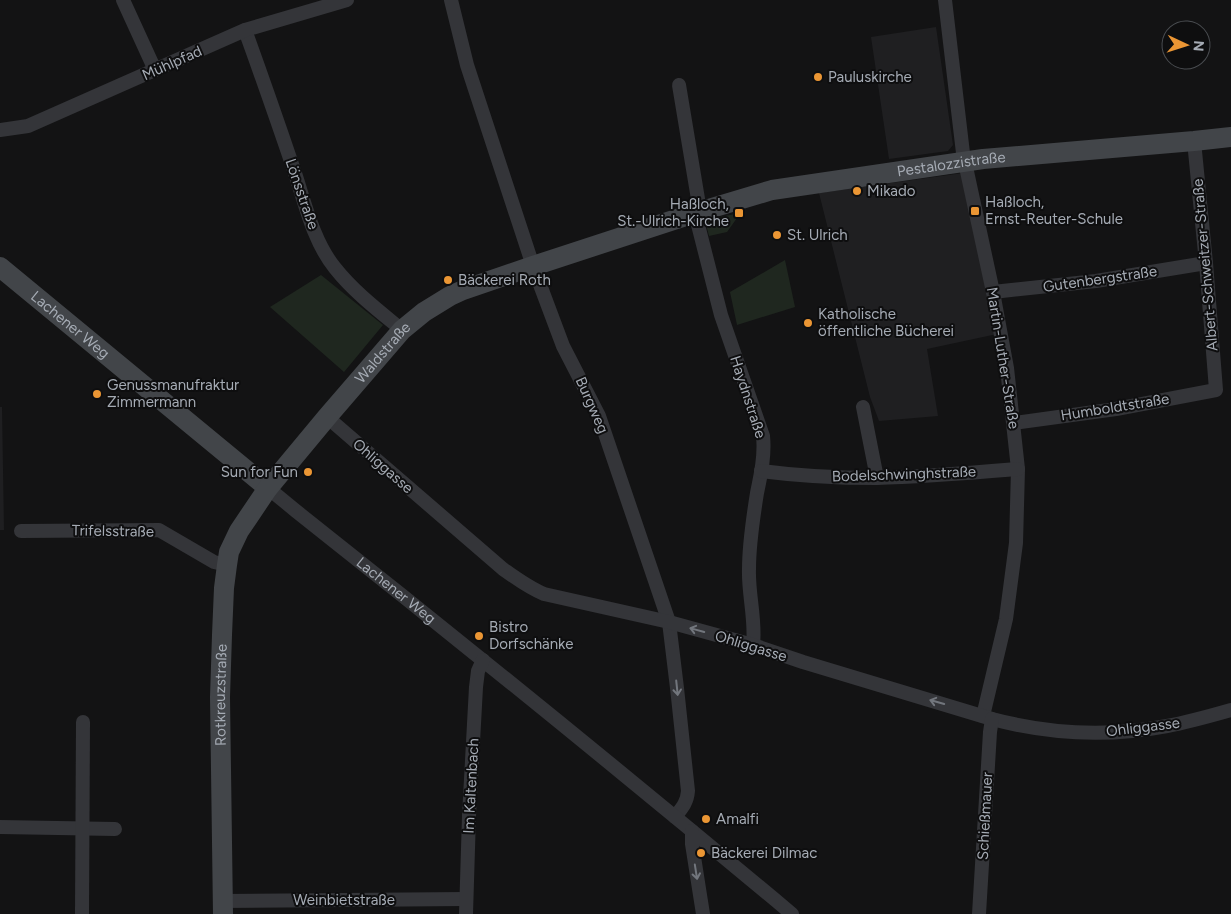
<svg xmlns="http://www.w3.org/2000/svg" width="1231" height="914" font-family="Figtree,sans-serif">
<rect width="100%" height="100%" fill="#131314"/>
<path fill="#1f1f21" d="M936,27l17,118 -5,6 -59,8 -18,-122z
M963,173l34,161 -70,15 11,67 -59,5 -9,-24 -51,-204z
M0,407h2l2,123h-4z"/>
<path fill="#1f271f" d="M735,214l2,4 -10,14 -18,4 -4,-16z
M785,260l10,47 -58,18 -7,-33z
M321,275l62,50 -39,47 -74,-65z"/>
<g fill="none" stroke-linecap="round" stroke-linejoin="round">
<g stroke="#343539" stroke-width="14">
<path d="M123,0l32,70"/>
<path d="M451,0l16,65 66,201 30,80 36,70 70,206 8,66 11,103c-1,12 -6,17 -13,26"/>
<path d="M945,0l18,153 30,139 14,76 11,101 -2,74 -10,76 -23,97"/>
<path d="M245,30c17,47 33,93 49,140 11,33 19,71 41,98 19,24 44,43 67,62"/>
<path d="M679,85l21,126"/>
<path d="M0,130l28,-4 217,-96 102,-30"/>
<path d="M695,213l26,102 42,121c2,19 -2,38 -6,57 -4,25 -8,51 -8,76 -1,25 7,51 4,76"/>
<path d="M993,292l103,-11 110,-18"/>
<path d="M863,407l14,71"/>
<path d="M327,417l176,152c14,10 26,19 41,25l125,28 84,23 50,17 189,57c57,15 117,18 175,7 22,-4 43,-10 64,-16"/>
<path d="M1014,423l102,-14 100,-19 -10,-127 -12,-122"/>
<path d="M761,471c38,5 77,7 115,7 47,-1 94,-5 142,-9"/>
<path id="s1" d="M268,488l28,23c167,132 332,266 496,403"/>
<path d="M21,531l138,-1 55,32 13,3"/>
<path d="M0,827l115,2"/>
<path d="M692,831v13l11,70"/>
<path d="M222,901l244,-2"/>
<path d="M82,914l1,-192"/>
<path d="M466,914l3,-98 7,-129 2,-16 5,-11"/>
<path d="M979,914l8,-132 3,-50 2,-13"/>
</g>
<g stroke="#424549" stroke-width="20">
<path id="s2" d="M0,267l268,221"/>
<path id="s3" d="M223,914l-3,-217 2,-62 2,-47 3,-23 2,-13 10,-21 29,-43 59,-71 75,-87 22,-18 26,-16 13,-6 70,-24 162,-53 77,-23 211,-31 211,-18 37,-4"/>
</g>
</g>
<defs><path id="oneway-shaft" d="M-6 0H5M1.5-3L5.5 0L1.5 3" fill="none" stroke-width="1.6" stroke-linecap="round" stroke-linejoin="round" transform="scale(1.25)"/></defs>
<g stroke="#72767d">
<use href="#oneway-shaft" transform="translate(697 630) rotate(-165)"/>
<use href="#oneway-shaft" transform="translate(677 688) rotate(84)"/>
<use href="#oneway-shaft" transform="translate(937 702) rotate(-164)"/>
<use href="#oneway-shaft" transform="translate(696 872) rotate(81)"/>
</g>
<g fill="#eb9634" stroke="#0e0e0f" stroke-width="2">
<circle cx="818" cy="77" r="5"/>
<circle cx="857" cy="191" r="5"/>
<rect x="970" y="206" width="10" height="10" rx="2.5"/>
<rect x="734" y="208" width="10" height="10" rx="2.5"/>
<circle cx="777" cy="235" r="5"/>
<circle cx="448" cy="280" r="5"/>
<circle cx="808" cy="323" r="5"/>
<circle cx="97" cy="394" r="5"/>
<circle cx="308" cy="472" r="5"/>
<circle cx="479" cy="636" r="5"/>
<circle cx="706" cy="819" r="5"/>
<circle cx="701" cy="853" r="5"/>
</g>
<g text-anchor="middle" stroke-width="4" stroke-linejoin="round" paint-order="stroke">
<g font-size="15" fill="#a5abb4" stroke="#0e0e0f">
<text transform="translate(172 63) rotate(-24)" y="5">Mühlpfad</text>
<text dy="5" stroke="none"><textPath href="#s3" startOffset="1224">Pestalozzistraße</textPath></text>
<text transform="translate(302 194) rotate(71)" y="5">Lönsstraße</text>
<text transform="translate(1205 265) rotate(-95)" y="5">Albert-Schweitzer-Straße</text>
<text transform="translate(1100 279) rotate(-8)" y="5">Gutenbergstraße</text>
<text dy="5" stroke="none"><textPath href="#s2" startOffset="91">Lachener Weg</textPath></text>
<text dy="5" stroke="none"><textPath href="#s3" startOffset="615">Waldstraße</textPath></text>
<text transform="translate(1003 358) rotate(81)" y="5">Martin-Luther-Straße</text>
<text transform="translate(748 397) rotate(72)" y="5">Haydnstraße</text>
<text transform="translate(592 405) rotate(66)" y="5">Burgweg</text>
<text transform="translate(1115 407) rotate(-9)" y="5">Humboldtstraße</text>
<text transform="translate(383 466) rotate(41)" y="5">Ohliggasse</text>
<text transform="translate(904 474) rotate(-2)" y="5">Bodelschwinghstraße</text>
<text transform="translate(113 531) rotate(1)" y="5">Trifelsstraße</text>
<text dy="5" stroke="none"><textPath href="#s1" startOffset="164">Lachener Weg</textPath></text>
<text transform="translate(751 646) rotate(17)" y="5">Ohliggasse</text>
<text dy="5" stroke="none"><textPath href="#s3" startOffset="219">Rotkreuzstraße</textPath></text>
<text transform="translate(1143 727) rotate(-7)" y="5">Ohliggasse</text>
<text transform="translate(471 786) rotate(-87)" y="5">Im Kaltenbach</text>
<text transform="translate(985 816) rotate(-87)" y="5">Schießmauer</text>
<text x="344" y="905">Weinbietstraße</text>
</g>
<g font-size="15" fill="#a5abb4" stroke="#0e0e0f" text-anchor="start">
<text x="828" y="82">Pauluskirche</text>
<text x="867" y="196">Mikado</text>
<text x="985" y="207">Haßloch,<tspan x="985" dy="17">Ernst-Reuter-Schule</tspan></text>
<text x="729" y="209" text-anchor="end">Haßloch,<tspan x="729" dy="17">St.-Ulrich-Kirche</tspan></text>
<text x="787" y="240">St. Ulrich</text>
<text x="458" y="285">Bäckerei Roth</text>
<text x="818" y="319">Katholische<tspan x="818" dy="17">öffentliche Bücherei</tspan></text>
<text x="107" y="390">Genussmanufraktur<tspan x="107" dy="17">Zimmermann</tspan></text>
<text x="298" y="477" text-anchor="end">Sun for Fun</text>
<text x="489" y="632">Bistro<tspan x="489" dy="17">Dorfschänke</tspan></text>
<text x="716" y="824">Amalfi</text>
<text x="711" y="858">Bäckerei Dilmac</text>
</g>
</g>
<g transform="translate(1186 45) rotate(94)"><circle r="24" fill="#0e0e0f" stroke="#4a4d51"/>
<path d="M0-4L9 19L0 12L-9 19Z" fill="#eb9634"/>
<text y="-8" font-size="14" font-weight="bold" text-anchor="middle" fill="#a5abb4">N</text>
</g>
</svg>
